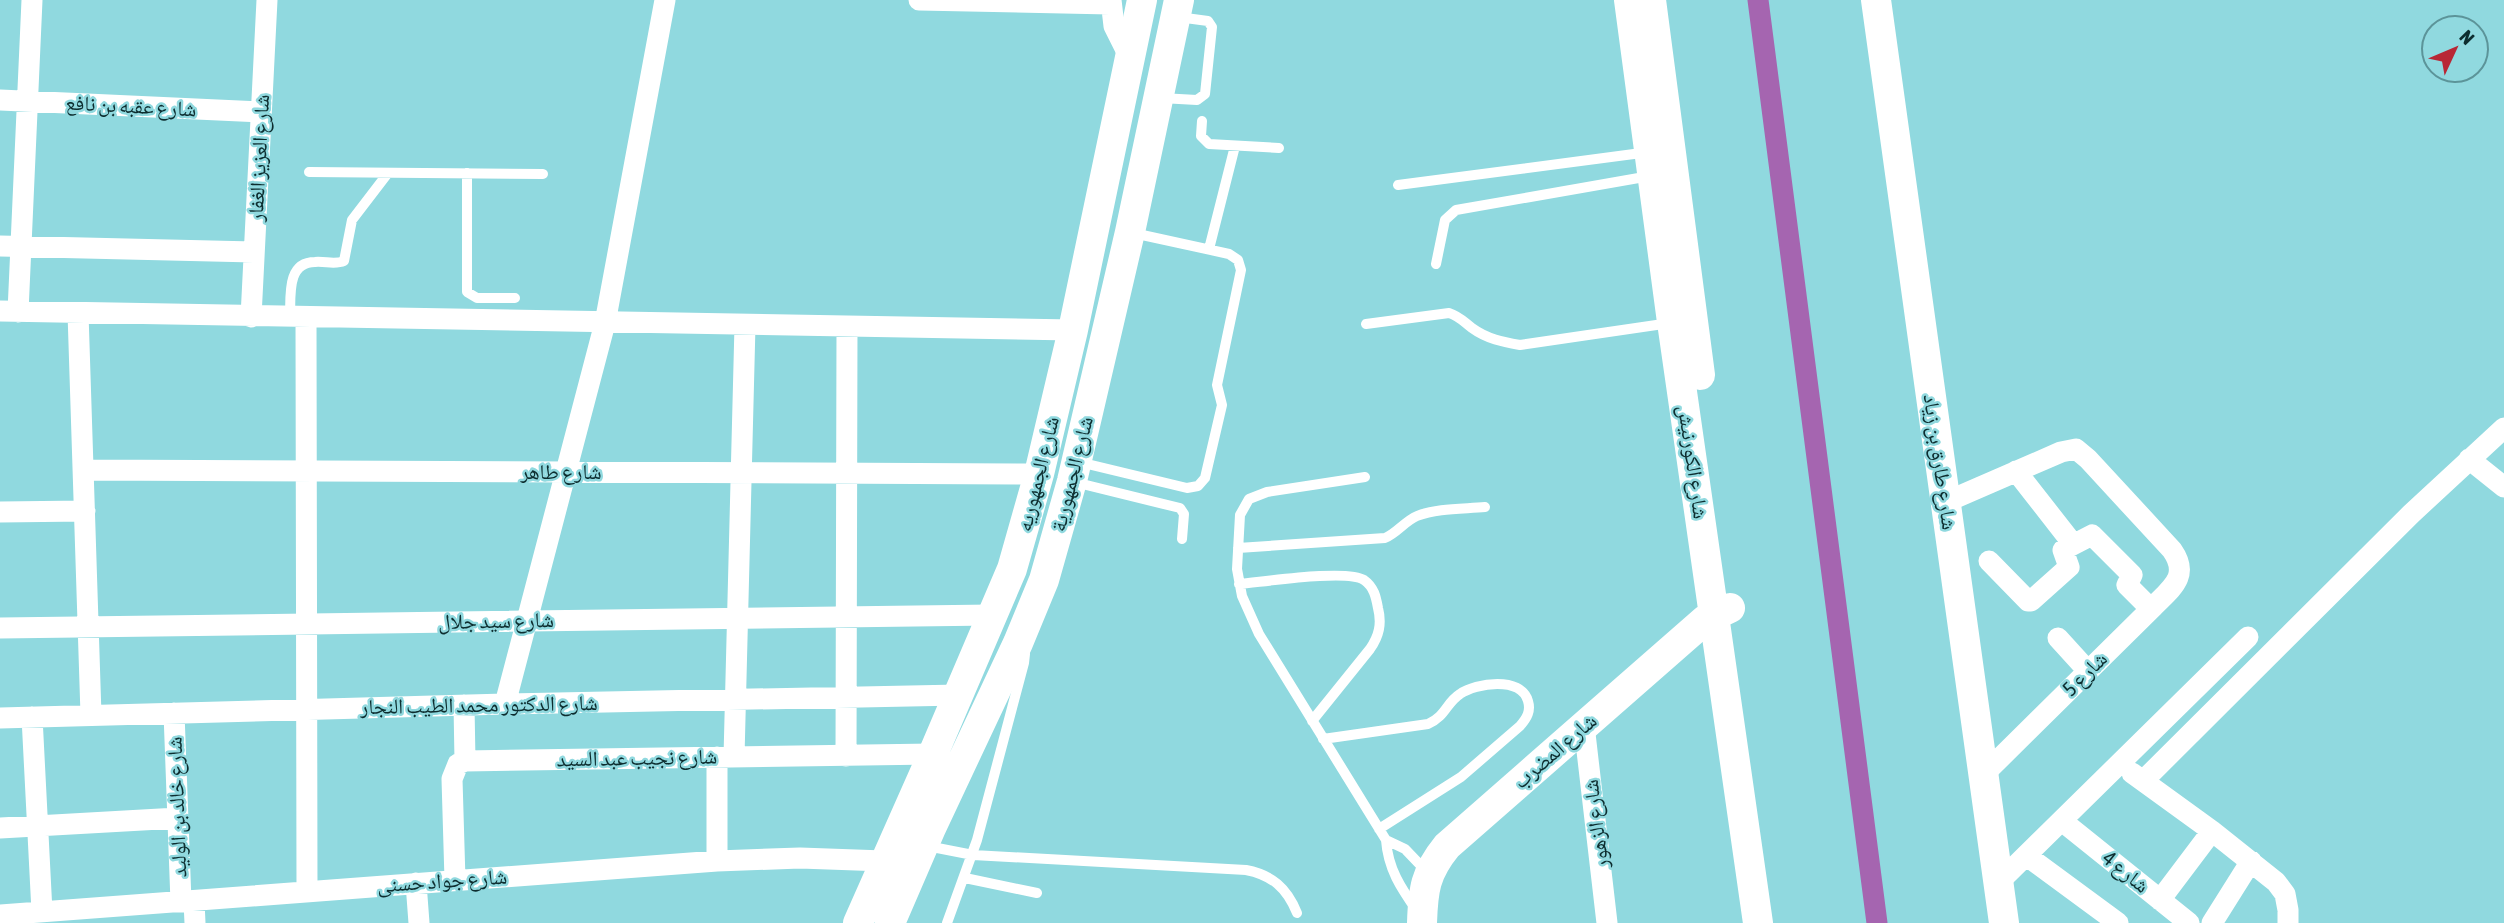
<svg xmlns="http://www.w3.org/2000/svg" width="2504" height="923" font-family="'Asap Condensed','Noto Naskh Arabic',sans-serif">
<rect width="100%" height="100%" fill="#90d9df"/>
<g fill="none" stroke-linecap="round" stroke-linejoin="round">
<path stroke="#a565b0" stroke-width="21" d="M1758,0l119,923"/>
<path stroke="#fff" stroke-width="10" d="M1161,98l36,2 8,-6 7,-67 -4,-6 -30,-4
M1202,121l-1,15 8,8 70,4
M309,172l234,2
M467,173v119l10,6h38
M1398,185l251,-33
M1209,249l26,-103
M1436,264l9,-44 11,-10 194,-34
M290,317c1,-20 -4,-55 25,-55 10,-1 20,3 29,-1l8,-41 36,-47
M1366,324l83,-11c10,3 15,9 23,15 15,11 31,14 48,17l150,-22
M1079,462l108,26 11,-2 7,-8 17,-73 -5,-20 24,-115 -3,-10 -9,-6 -96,-21
M1365,477l-98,15 -18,7 -9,16 -3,54 5,27 17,38 127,206c2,29 15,48 31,71
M1074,482l106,26 4,6 -2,25
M1238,548l147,-10c12,-5 20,-17 32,-22 20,-8 47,-7 68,-9
M1239,584c24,-2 108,-15 125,-4 10,7 12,17 14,28 4,16 1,28 -8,41l-58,72
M1323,739l105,-15c18,-8 18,-21 32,-30 16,-11 61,-18 68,7 3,10 -1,17 -8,25l-59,51 -82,52
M1386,840l19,9 22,23
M927,846l46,9 273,15c26,5 41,18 51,43
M965,878l72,15
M947,923l30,-83 47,-177 1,-9"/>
<path stroke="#fff" stroke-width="21" d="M919,0l191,4
M1111,0l3,26 16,32
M0,100l261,12
M0,246l254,6
M0,311l1073,19
M18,312l14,-312
M78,313l13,402
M251,317l16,-317
M306,318l1,574
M2469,459l35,28
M83,470l956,4
M2016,471l57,73
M1946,502l115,-50 15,-3 12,10 84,91c19,27 -2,39 -21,59l-167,165
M0,512l85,-1
M1989,561l39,40h3l38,-34 -6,-17 29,-15 40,40 -5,10 24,24
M0,628l992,-13
M2058,638l30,33
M505,704l100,-381 60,-323
M464,705l1,56
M174,713l7,189
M32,717l10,195
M0,718l505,-14 454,-9
M1584,725l23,198
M846,756l1,-430
M717,757v104
M734,757l11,-432
M2132,773l80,58 64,51 9,12 3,16v13
M2143,781l268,-267 93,-86
M2062,821l127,102
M0,828l178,-10
M2027,856l91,67
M455,880l-3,-101 6,-15 7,-3 468,-7
M416,883l3,40
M1998,883l250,-246
M2160,900l52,-69
M194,901l1,22
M0,915l717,-54 83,-3 84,3
M2212,923l39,-62"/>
<path stroke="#fff" stroke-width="30" d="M1629,0l43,322 86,601
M1651,0l49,375
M1876,0l128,923
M858,923l75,-169 79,-185 27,-95 34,-144 69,-330
M890,923l41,-95 87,-185 26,-63 28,-99 58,-249 49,-232
M1422,923c1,-33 3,-50 25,-77l258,-226 25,-12"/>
</g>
<g text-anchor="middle" stroke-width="5" stroke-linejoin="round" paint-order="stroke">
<g font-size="21" fill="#0d2d2f" stroke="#90d9df">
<text transform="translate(131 106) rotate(3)" y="7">شارع عقبه بن نافع</text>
<text transform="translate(259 158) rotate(-87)" y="7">شارع العزيز الغفار</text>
<text transform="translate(1693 462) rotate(82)" y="7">شارع الكورنيش</text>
<text transform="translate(1940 462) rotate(82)" y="7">شارع طارق بن زياد</text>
<text x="561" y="479">شارع طاهر</text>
<text transform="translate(1038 474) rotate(-76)" y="7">شارع الجمهوريه</text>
<text transform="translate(1072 474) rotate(-76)" y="7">شارع الجمهورية</text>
<text transform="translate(496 621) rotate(-1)" y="7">شارع سيد جلال</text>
<text transform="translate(2085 674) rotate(-45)" y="7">شارع 5</text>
<text transform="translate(479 705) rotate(-1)" y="7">شارع الدكتور محمد الطيب النجار</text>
<text transform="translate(1555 751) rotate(-41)" y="7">شارع المضرب</text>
<text transform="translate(637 758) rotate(-1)" y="7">شارع نجيب عبد السيد</text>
<text transform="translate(177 807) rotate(-92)" y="7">شارع خالد بن الوليد</text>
<text transform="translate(1596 824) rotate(-97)" y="7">شارع الزهور</text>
<text transform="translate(2126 872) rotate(39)" y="7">شارع 4</text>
<text transform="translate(442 881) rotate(-4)" y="7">شارع جواد حسنى</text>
</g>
</g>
<g transform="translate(2455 49) rotate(46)"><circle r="33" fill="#90d9df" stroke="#5c9499" stroke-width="2"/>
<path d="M0-5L12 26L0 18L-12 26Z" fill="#b82735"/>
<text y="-10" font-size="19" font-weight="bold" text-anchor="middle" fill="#0d2d2f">N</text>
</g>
</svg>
